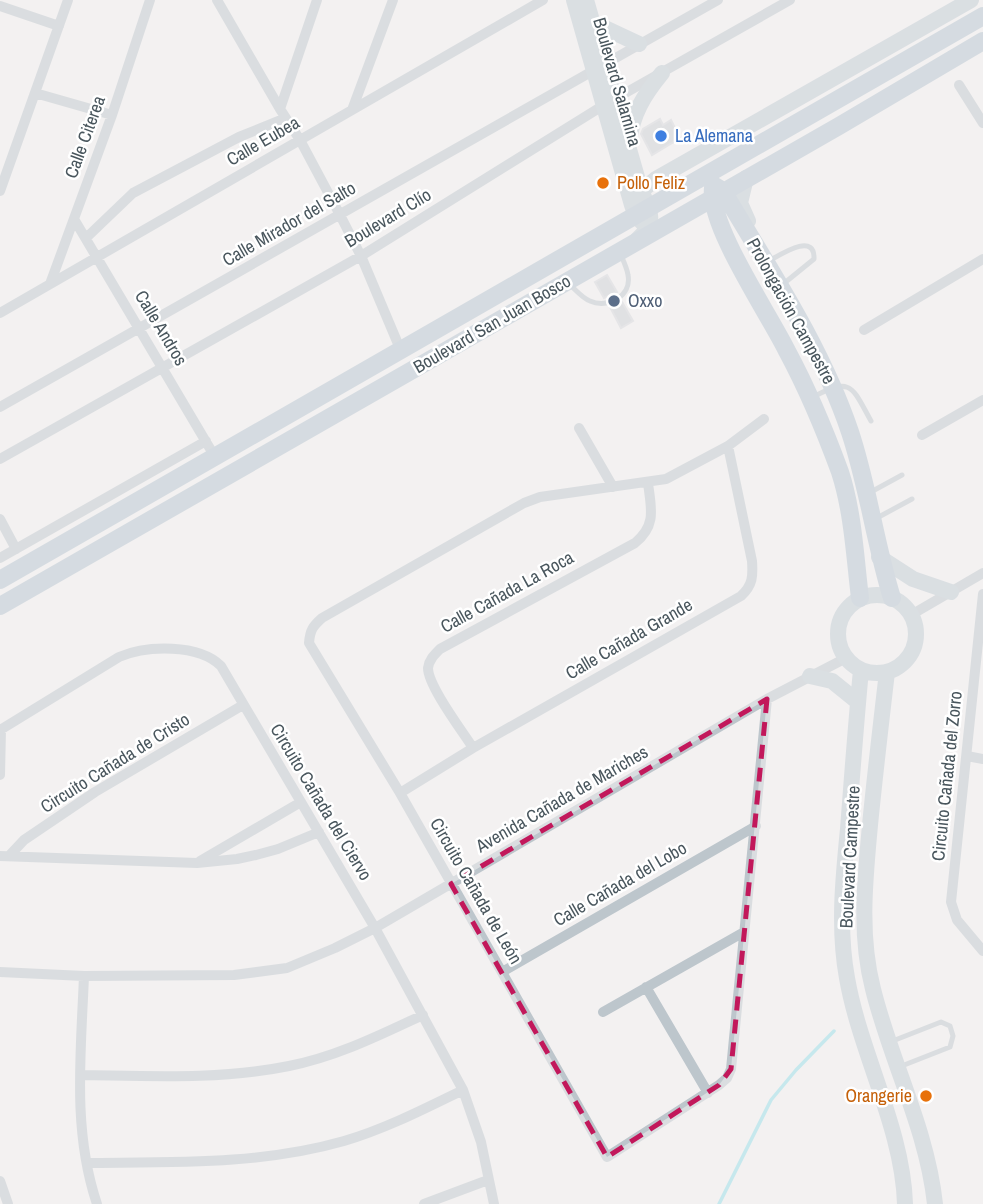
<svg xmlns="http://www.w3.org/2000/svg" width="983" height="1204" font-family="'Archivo Narrow',sans-serif">
<rect width="100%" height="100%" fill="#f3f1f1"/>
<g fill="none" stroke-linecap="round" stroke-linejoin="round">
<path stroke="#91dee8" stroke-width="3.5" d="M719,1204l52,-104 25,-30 38,-39"/>
</g>
<path fill="#cbced3" stroke="#d5d7db" stroke-width="2" d="M660,119l3,6 8,-5 9,18 -28,17 -11,-21 2,-5z
M607,275l10,17 -13,6 -9,-16z
M622,302l11,19 -12,7 -11,-21z"/>
<g fill="none" stroke-linecap="round" stroke-linejoin="round">
<path stroke="#bdc6cc" stroke-width="5" d="M767,262c13,-7 48,-31 47,-3l-32,26
M568,283c7,6 14,15 22,18 18,8 42,-5 38,-26 -1,-7 -5,-15 -8,-22
M813,397c39,-21 39,-10 58,24
M869,493l33,-18
M875,519l37,-20
M890,1042l51,-20 9,4 3,10 -3,11 -51,20"/>
<path stroke="#bdc6cc" stroke-width="10" d="M217,0l63,109 20,31 40,75 21,41 40,95
M0,6l59,20
M959,85l24,38
M35,93l77,22
M280,109l37,-109
M352,110l41,-110
M0,191l68,-191
M74,219l141,238
M86,238l47,-45 106,-56 47,-19
M50,284l62,-169 38,-115
M0,313l543,-313
M864,330l119,-71
M0,407l718,-407
M764,419l-36,27 -62,33 -126,18 -16,6 -202,115c-9,8 -12,12 -13,25l91,150 207,364 112,-72 8,-7 4,-9 36,-370
M579,428l34,59
M922,435l61,-35
M0,459l361,-203 243,-151 186,-105
M0,519l16,30
M0,558l206,-117
M983,594l-32,308 6,18 26,31
M911,615l72,-42
M0,730l119,-73c28,-12 80,-13 102,9l154,262 88,162 18,52 13,62
M473,748c-10,-16 -45,-62 -45,-80 1,-8 6,-13 12,-19l195,-106c22,-18 16,-35 13,-60
M967,756l16,3
M0,775l1,-46
M400,793l73,-45 268,-152c12,-11 12,-20 11,-35l-24,-115
M0,856l197,7 40,-4 19,-4 22,-6 41,-17
M9,856l15,-16 71,-48 148,-87
M200,861l101,-59
M0,972l84,4 150,-1 53,-7 48,-20 40,-20 392,-229 79,-41
M502,972l254,-146
M84,976c-3,76 -12,154 13,228
M646,987l62,106
M603,1012l141,-80
M81,1075c69,1 139,5 208,-9 47,-9 91,-31 134,-51
M87,1163c86,-1 173,2 257,-22 41,-12 80,-32 119,-51
M0,1181l8,23
M424,1204l64,-24"/>
<path stroke="#bdc9d1" stroke-width="16" d="M574,0l58,205 4,11 8,8
M586,0l55,191c10,21 16,31 -4,49
M592,22l47,22
M629,142c3,-28 15,-47 33,-69
M746,178l-6,25 8,18
M641,191l15,-12 315,-179
M879,557l34,22 38,13
M838 634a39 39 0 1 1 78 0a39 39 0 1 1-78 0Z
M861,670c-5,53 -9,106 -13,159 -5,50 -10,100 -1,149 13,75 56,151 58,226
M887,672c-6,51 -12,102 -17,153 -5,55 -11,110 3,164 18,73 54,140 62,215
M810,676l22,5 26,21"/>
<path stroke="#b2c2ce" stroke-width="18" d="M713,185l10,6c46,78 98,155 127,241 18,54 25,111 42,166
M713,188c-5,37 56,126 74,163 21,39 38,80 53,121 13,40 15,85 20,126
M0,580l983,-564
M0,606l839,-480 144,-85"/>
</g>
<path d="M0 0H983V1204H0ZM767,699l-36,370 -12,16 -112,72 -156,-273z" fill="#f3f1f1" fill-opacity=".55" fill-rule="evenodd"/>
<path fill="none" stroke="#c2185b" stroke-width="5" stroke-dasharray="14 9" stroke-linejoin="round" d="M767,699l-36,370 -12,16 -112,72 -156,-273z"/>
<circle fill="#3f7fe0" stroke="#fff" stroke-width="2.5" cx="661" cy="136" r="7"/>
<g fill="#e8710a" stroke="#fff" stroke-width="2.5">
<circle cx="603" cy="183" r="7"/>
<circle cx="926" cy="1096" r="7"/>
</g>
<circle fill="#5c6f8a" stroke="#fff" stroke-width="2.5" cx="614" cy="301" r="7"/>
<g text-anchor="middle" stroke-width="5" stroke-linejoin="round" paint-order="stroke">
<g font-size="18" fill="#49565d" stroke="#fff">
<text transform="translate(617 82) rotate(74)" y="6">Boulevard Salamina</text>
<text transform="translate(85 137) rotate(-70)" y="6">Calle Citerea</text>
<text transform="translate(263 141) rotate(-30)" y="6">Calle Eubea</text>
<text transform="translate(388 218) rotate(-31)" y="6">Boulevard Clío</text>
<text transform="translate(289 224) rotate(-30)" y="6">Calle Mirador del Salto</text>
<text transform="translate(791 311) rotate(61)" y="6">Prolongación Campestre</text>
<text transform="translate(492 324) rotate(-30)" y="6">Boulevard San Juan Bosco</text>
<text transform="translate(161 328) rotate(59)" y="6">Calle Andros</text>
<text transform="translate(507 592) rotate(-29)" y="6">Calle Cañada La Roca</text>
<text transform="translate(629 639) rotate(-30)" y="6">Calle Cañada Grande</text>
<text transform="translate(115 763) rotate(-32)" y="6">Circuito Cañada de Cristo</text>
<text transform="translate(947 776) rotate(-84)" y="6">Circuito Cañada del Zorro</text>
<text transform="translate(562 799) rotate(-30)" y="6">Avenida Cañada de Mariches</text>
<text transform="translate(321 802) rotate(59)" y="6">Circuito Cañada del Ciervo</text>
<text transform="translate(850 857) rotate(-87)" y="6">Boulevard Campestre</text>
<text transform="translate(620 884) rotate(-30)" y="6">Calle Cañada del Lobo</text>
<text transform="translate(476 891) rotate(60)" y="6">Circuito Cañada de León</text>
</g>
<g font-size="18" fill="#366cbe" stroke="#fff" text-anchor="start">
<text x="675" y="142">La Alemana</text>
</g>
<g font-size="18" fill="#c56008" stroke="#fff" text-anchor="start">
<text x="617" y="189">Pollo Feliz</text>
<text x="912" y="1102" text-anchor="end">Orangerie</text>
</g>
<g font-size="18" fill="#4e5e75" stroke="#fff" text-anchor="start">
<text x="628" y="307">Oxxo</text>
</g>
</g>
</svg>
